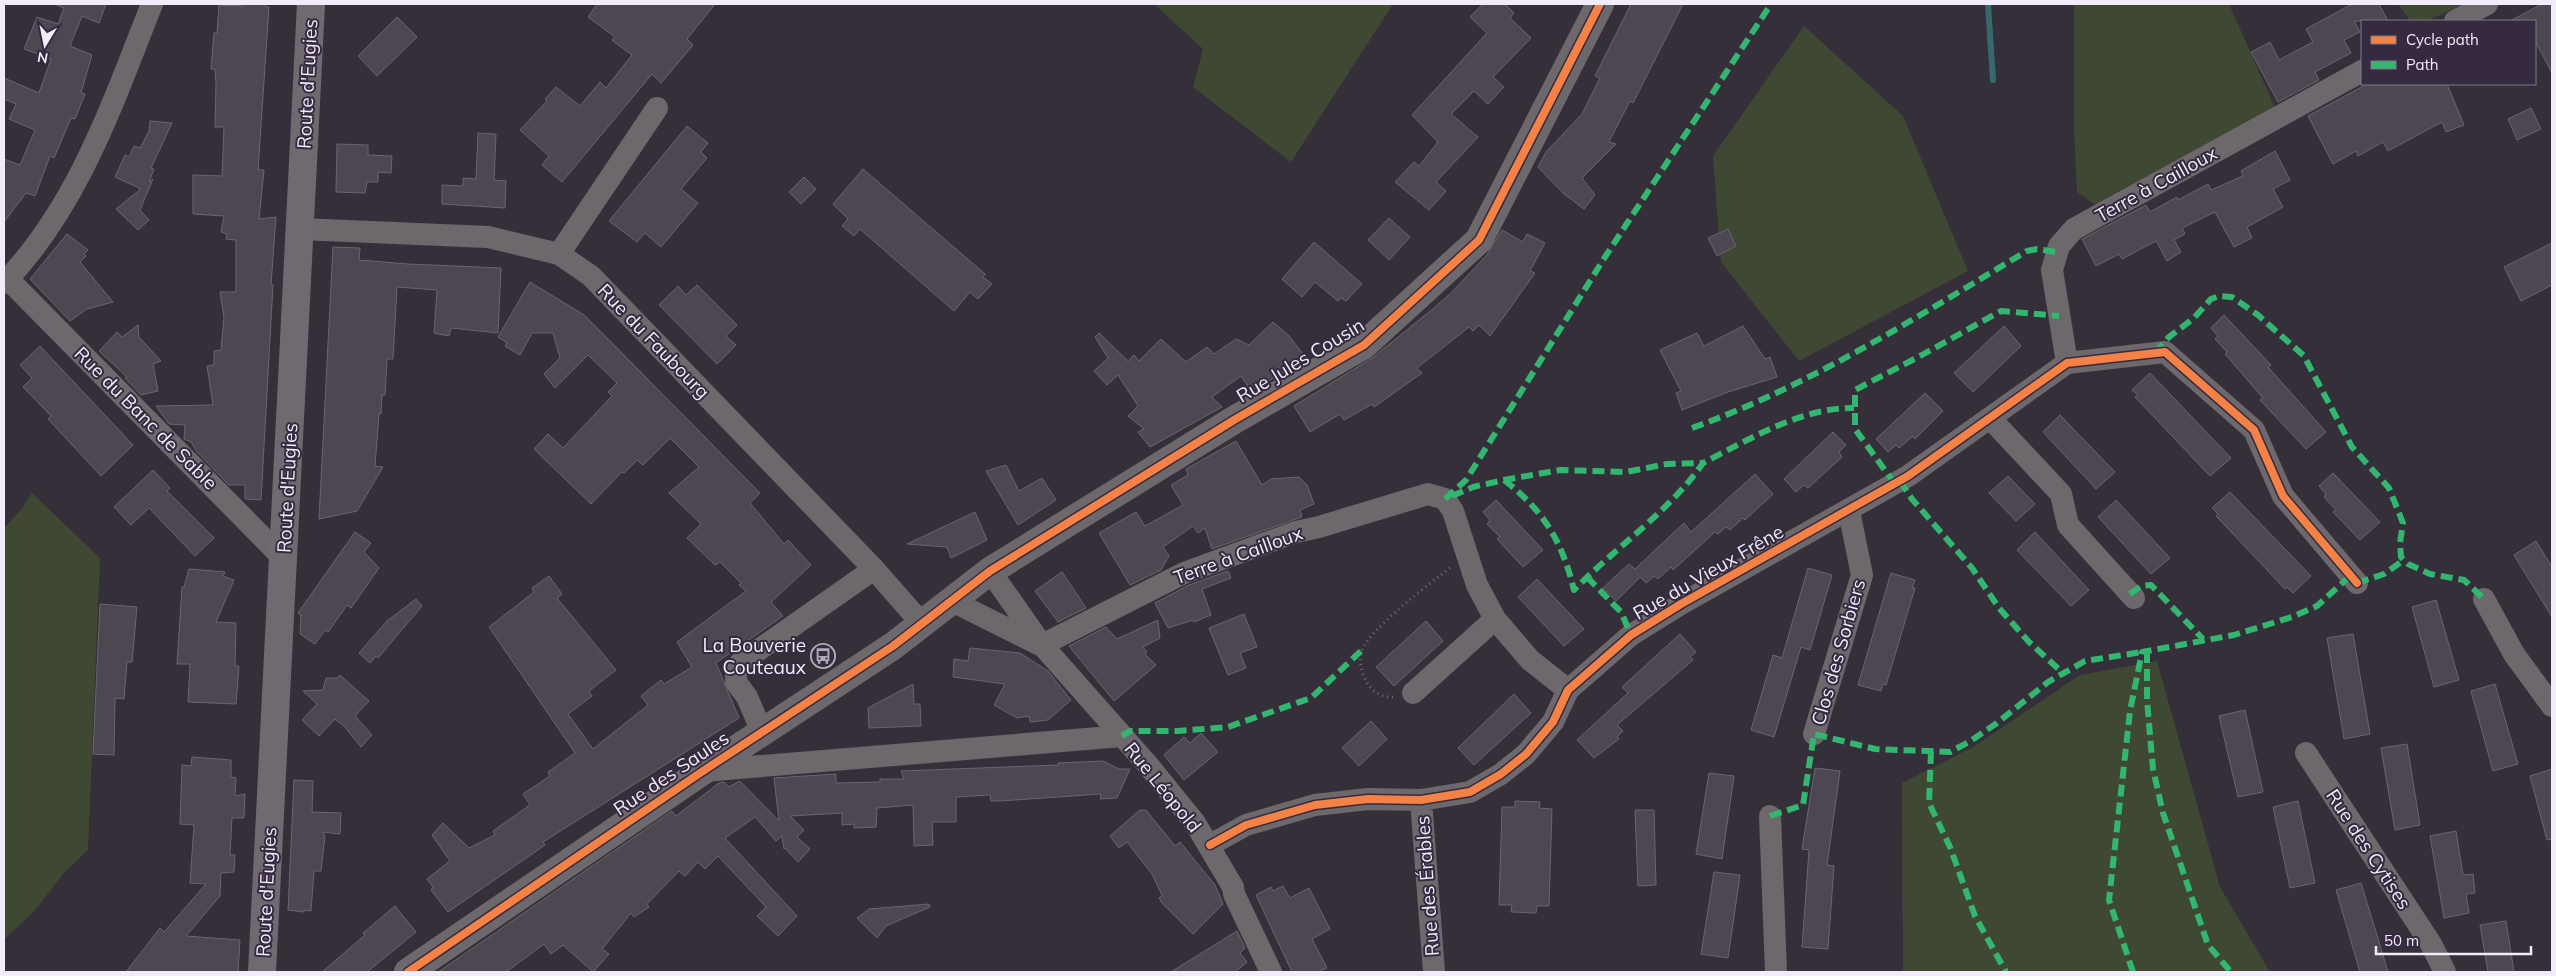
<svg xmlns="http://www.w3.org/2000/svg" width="2556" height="976" font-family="Mulish,sans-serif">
<rect width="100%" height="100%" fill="#352f3a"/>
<path fill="#3f4833" d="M1154,4h239l-102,158 -98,-75 10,-38z
M2074,4h155l47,106 -177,97 -22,-15 -3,-63z
M2398,4h66l-37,17h-17z
M1804,26l99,90 65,155 -169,90 -78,-99 -8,-106z
M32,493l68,65 -12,292 -24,23 -28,36 -31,30 -1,-411 16,-17z
M2157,661l63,226 50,85h-367l-1,-189 71,-36 107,-72z"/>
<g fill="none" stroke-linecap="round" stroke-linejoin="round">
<path stroke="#37696b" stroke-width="6" d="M1988,4l5,76"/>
</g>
<path fill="#4d4752" stroke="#6b6570" d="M54,4h52l-7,19 -17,-7 -12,30 22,9 -11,38 4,1 -10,25 -4,-1 -17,40 -4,-2 -15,40 -9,-3 -22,29v-63l16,6 15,-35 -26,-11 7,-15 -12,-5v-21l35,15 12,-34 -27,-10 13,-32 21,7 6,-16z
M243,4h23v3h3l-11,163h6l-5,49 17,-2 -5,68h2l-12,215 -16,-1v-14h-16l-32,-33 -6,-10 -7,-3 1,-14 -16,-1 -13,-18 57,-1 -6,-39 7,-1v-14l7,-1 3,-33 -4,-25h16v-52l-10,-1 1,-5 -6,-2 3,-16 -31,-2v-39l29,1 2,-49h-9l1,-43 -1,-15h-4l3,-36h3l2,-28 24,1z
M597,4h118l-28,35 6,6 -32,38 -9,-9 -90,108 -20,-17 7,-9 -29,-26 27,-29 -2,-2 11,-12 24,19 20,-24 6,6 26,-33 -20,-15 3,-3 -27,-20z
M1483,4h22l9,9 -4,5 21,20 -38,39 11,10 -16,17 -14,-13 -23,23 27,23 -42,45 10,9 -17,19 -34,-28 19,-20 5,4 19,-24 -26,-27 75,-82 -17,-16z
M1631,4h52l-50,99 -3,-2 -21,41 7,2 -34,34 13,17 -11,14 -21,-16 -25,-26 8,-15 36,-38 18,-36 -5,-2z
M2352,4h27l9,17h-34l6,11 -16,8 7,13 -36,19 4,8 -41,22 -27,-50 19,-10 9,18 34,-18 -7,-13z
M2542,4h10v69l-17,-32v-20h-25z
M397,17l20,20 -40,39 -19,-20z
M2367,84h80l17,41 -18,7 -4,-10 -54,29 -5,-9 -25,14 -2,-5 -23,13 -25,-48z
M2531,108l10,21 -24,11 -9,-21z
M150,121l22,2 -21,45 3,1 -5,13 4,-3 -13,31 9,10 -11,10 -22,-21 25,-20 -26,-12 10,-22 4,2 5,-11 6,2 9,-17z
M687,126l21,17 -7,9 6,6 -26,31 17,14 -37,44 -16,-14 -8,9 -28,-21z
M478,133l18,1 -2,46 12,1 -1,27 -63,-4v-19l21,1v-8l13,1z
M337,144l31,1v10l24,1 -1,17 -13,-1v10h-11l-2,11 -29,-1z
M2275,151l15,29 -17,9 10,18 -36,20 5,11 -18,9 -19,-35 -33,16 3,6 -11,6 7,12 -14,9 -11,-20 -34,18 -3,-5 -23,12 -14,-27 64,-34 4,7 27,-15 1,3 30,-16 3,6 32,-14 -2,-5z
M863,169l122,105 -2,3 9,7 -14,15 -8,-7 -16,19 -94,-82 -6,7 -12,-10 6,-7 -15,-15z
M804,177l12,12 -15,15 -12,-12z
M1389,218l21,19 -21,23 -21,-20z
M1728,229l8,17 -19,10 -9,-18z
M1502,230l21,12 4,-8 18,9 -15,28 5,2 -45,63 -11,-11 -6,6 -4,-4 -52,41 5,5 -48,34 -2,-3 -28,16 -4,-6 -30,18 -16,-26 78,-48 62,-50 17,-15 35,-37z
M67,234l21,16 -4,4 2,2 -6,6 33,40 -26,7 -17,12 -40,-42z
M1314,242l48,42 -16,17 -5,-3 -3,3 -23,-19 -13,15 -20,-18z
M2552,243v42l-31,16 -17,-34z
M333,247l27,1 -1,12 49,4 93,4 -3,65 -47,-5 -2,8 -15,-3 3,-43 -40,-3 -4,72h-6l-2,36h-3l-1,19h-2l-4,52 8,1 -26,44 -38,8z
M530,282l54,33 30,30 146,148 -10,10 34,41 4,-4 23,25 -40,37 12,14 -67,47 23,55 -196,124 2,3 -97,67 -17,-22 2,-3 -6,-8 23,-18 -18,-26 11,-12 26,25 26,-13 -2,-4 37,-26 -7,-11 27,-18 -2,-4 27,-19 -86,-126 45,-35 -2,-4 17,-12 13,18 -5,4 59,72 -27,21 3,5 -24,18 25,35 55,-44 -7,-9 20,-16 3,4 28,-17 -15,-25 69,-51 -7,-6 2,-2 -21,-21 -5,3 -28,-27 14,-14 -32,-31 30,-26 -29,-29 -27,27 -6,-5 -13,13 -2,-1 -31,32 -57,-55 14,-15 15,14 49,-52 -4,-4 9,-9 -29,-28 -33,33 -11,-14 16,-16 -7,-25h-21l-12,22 -15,-9 2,-3 -9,-6z
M697,285l40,40 -11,11 10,9 -19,19 -58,-59 19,-19 8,9z
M2224,315l47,50 -3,2 58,65 -20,17 -46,-49 3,-2 -38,-44 2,-2 -12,-13 3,-3 -7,-8z
M1273,322l16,14 18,23 -56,32 -10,-15 -29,21 10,10 -72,40 -12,-15 6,-3 -16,-13 10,-10 -20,-31 -11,10 -13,-14 14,-13 -13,-21 4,-4 29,28 6,-6 5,6 22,-22 25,23 21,-15 7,7 22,-15 13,6z
M138,325l1,12 22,24 -8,3 5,27 -17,4 -16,-17 2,-1 -28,-26 18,-19 5,5z
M1743,326l22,33 5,-2 7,20 -49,15 -46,18 -6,-17 5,-2 -21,-41 37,-17 7,13z
M2004,326l17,20 -48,46 -19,-19z
M40,346l93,99 -32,31 -53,-57 3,-3 -28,-29 9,-9 -12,-13z
M2150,373l81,85 -21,18 -75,-79 3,-2 -6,-5z
M1925,393l18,18 -28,28 -2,-3 -14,12 -3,-3 -8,7 -12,-13z
M2060,415l55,57 -19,17 -53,-57z
M1833,432l13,13 -7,7 3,5 -34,31 -4,-3 -8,7 -12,-13z
M1236,441l26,44 9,-6 28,-2 8,8 7,19 -14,6 2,7 -90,32 -7,-21 -7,5 -5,-7 -30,21 6,9 -8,14 -31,15 -31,-52 37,-21 9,14 38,-21 -12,-20 17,-10 -2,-6z
M1006,465l13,26 23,-13 14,22 -38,25 -32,-54z
M153,470l17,18 -3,3 47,47 -19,18 -46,-48 -18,17 -17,-18z
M2333,473l47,49 -20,18 -27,-28 3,-2 -12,-13 2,-3 -7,-8z
M1755,474l18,20 -28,26 -2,-2 -13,12 -4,-3 -8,7 -3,-2 -42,38 -2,-3 -13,12 -4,-3 -8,7 -6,-6 -24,24 -13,-13 26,-24 6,5 49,-46 7,9z
M2008,476l27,28 -19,17 -27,-28z
M2230,492l81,84 -18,17 -6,-6 -2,2 -69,-73 2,-2 -6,-6z
M1496,500l47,50 -20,17 -26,-28 3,-2 -13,-13 3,-4 -7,-8z
M2116,500l54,58 -19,16 -53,-57z
M975,512l12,28 -36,18 -4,-11 -40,-3z
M355,532l16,11 -7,9 15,16 -28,40 -4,-3 -19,27 -3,-2 -10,14 -15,-10 1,-19 -3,-2z
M2035,532l54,58 -18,16 -54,-56z
M2536,541l16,26v50l-38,-62z
M1808,568l24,7 -22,75 -9,-3 -27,90 -23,-7 22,-75 9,3z
M189,569l36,3 -2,4 11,4 -18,42 20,1 -1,43h4l-3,38 -48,-2 2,-38h-13l5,-77h2z
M1228,571l3,7 -29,11 9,26 -17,7 -1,-2 -25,8 -13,-25 34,-18z
M1062,572l24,36 -28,14 -23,-31z
M1891,573l24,7 -3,8h3l-29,97 -3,-1 -2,7 -23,-6z
M1537,579l47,50 -20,17 -46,-49z
M416,599l6,7 -44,52 -2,-2 -6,7 -11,-10 28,-32z
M2436,600l23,80 -25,7 -22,-80z
M100,604l37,3 -5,55h-5l-3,37 -9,-1 -1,57 -21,-1z
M1244,614l13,33 -17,6 6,15 -18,7 -19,-47z
M1158,620l2,18 -17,9 4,5 -2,2 11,11 -42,36 -45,-55 37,-19 11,12z
M1426,621l17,20 -49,45 -18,-19z
M1680,634l16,18 -6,5 3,3 -76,65 6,6 -6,6 2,2 -25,19 -17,-18 51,-47 -6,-6z
M2353,634l17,100 -26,5 -17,-101z
M970,648l50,5 28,18 23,29 -23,20 -18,2 -1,-6 -12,2 -23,-13 11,-21 -52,-7 1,-18 14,2z
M340,675l29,26 -14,15 17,19 -11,12 -17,-21 -9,-7 -16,17 -17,-16 15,-16 -14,-13 20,-1 3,-12h11z
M913,684l1,20h6l1,22 -52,2 -1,-20z
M2495,684l23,80 -25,7 -22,-80z
M1514,694l17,19 -57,52 -16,-17z
M2245,710l18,82 -25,5 -19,-81z
M1371,721l16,18 -28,27 -17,-18z
M1201,733l17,19 -34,28 -20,-25 20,-18 6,6z
M2407,744l13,81 -25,5 -14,-82z
M192,757l39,3v17l5,1 -1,18 10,-2 -1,24h-12l-2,37h5l-1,17 -13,1 -1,23 -34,40 54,4 -2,32h-112l34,-44 4,4 42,-48 -16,-1 4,-58 -14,-1 2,-59 9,1z
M1103,761l16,8h11l-13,29 -17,1 1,-5 -101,7h-9l-1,-6 -34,2v25h-24l1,23 -19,1 -1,-41 -36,3 -1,19 -22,1v-4l-12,1v-12l-52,3 14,14 -7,7 13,12 -12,13 -13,-14 -1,1 -2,-13 -6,5 -21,-24 -30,21 72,78 -19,20 -21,-20 9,-9 -48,-51 -13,13 -7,-7 -13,14 -6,-5 -32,33 2,3 -15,10 -3,-4 -29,36 7,5 -16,18 -30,-27 -12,9 -7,-10 -38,28h-68l234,-161 4,5 43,-33 5,-1 5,5 11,-6 39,40 -5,-43 62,-4v9l44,-1v-3h24l-3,-8 157,-6v-2z
M1815,768l25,3 -13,94 7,1 -6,83 -26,-2 7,-97 -7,-1z
M2552,769v70l-5,1 -17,-64z
M1709,773l25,3 -12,83 -26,-5z
M294,780l19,1 -1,31 29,1 -1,21 -17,-2 2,4 -4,35h-7l-3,40 -7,-1v2l-16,-2z
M1515,801l25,1 -1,6 13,1 -3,97h-12l-1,7 -25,-1 1,-7h-13l3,-98h13z
M2298,801l17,82 -25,5 -17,-81z
M1140,810h6l29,36 5,-4 35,43 8,19 -30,30 -31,-31 -3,-5 3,-3 -10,-21 -25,-32 -8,6 -9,-12z
M1635,810h19l2,75 -18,1z
M2456,831l7,44 10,-1 2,19 -9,1 3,19 -25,5 -14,-82z
M1714,872l26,3 -12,83 -27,-4z
M2361,883l18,59 9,30h-28l-24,-82z
M1283,886l7,12 19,-10 21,41 -18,10 15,29 -10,4h-25l-36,-77 15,-8 2,4z
M929,904l1,3 -44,19 -9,12 -20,-20 12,-9z
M395,906l21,26 -49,40h-45l43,-37 -2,-2z
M2506,921l8,51h-26l-8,-47z
M1237,931l8,17 -5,5 7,9 -12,10h-64z"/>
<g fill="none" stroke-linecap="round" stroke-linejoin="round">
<path stroke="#706a70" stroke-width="3" stroke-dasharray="1 4" stroke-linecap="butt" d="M1393,697c-10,1 -20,-5 -25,-13 -6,-9 -10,-24 -6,-34 9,-22 67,-66 88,-82"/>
<path stroke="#6d686c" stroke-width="22" d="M2455,21l32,-17
M300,229l188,8 71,17 32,22 283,293 49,56
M559,254l98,-146
M8,279l275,279
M4,283c75,-78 109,-181 148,-279
M2067,363l-15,-93 7,-24 15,-17 288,-158
M1990,418l71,76 7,31 66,73
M990,571l52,74 106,120 47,58 38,64 1,7 37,78
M2484,599l30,55 38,52
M952,601l86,43
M1042,645l142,-72 112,-41 23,-5 109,-33 17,5 8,12 24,74 18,34 35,41 38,30
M1413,693l82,-74
M762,732l-15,-35 -11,-15v-7l4,-12 134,-94
M1814,734l48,-159 -13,-64
M2306,753l125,191 14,28
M703,771l419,-35
M1421,800l13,172
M1770,816l6,156
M1210,845l36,-20 69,-20 53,-6 53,1 49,-8 31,-18 25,-20 27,-32 15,-32 63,-55 50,-31 227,-128 159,-113 98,-11 89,78 29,66 74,87"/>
<path stroke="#6d686c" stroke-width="28" d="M408,972l295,-201 190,-125 97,-75 244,-151 130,-75 115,-105 121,-236"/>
<path stroke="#706a70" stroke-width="28" d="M262,972l49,-968"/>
<path stroke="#33b770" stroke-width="6" stroke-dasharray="12 6" stroke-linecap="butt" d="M2155,353l14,-16 25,-19 17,-19 8,-3 13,1 26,18 46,41 48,91 37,41 14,35 -3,20 1,14 7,7 22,10 34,6 20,19
M1692,428c120,-43 226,-112 335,-177l10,-2 20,3
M1504,480c40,31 58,61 70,110 41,-42 96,-79 129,-127 45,-23 99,-56 151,-55
M1900,481l12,18 60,69 27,40 30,34 34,31
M1895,484l-40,-55v-39l67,-35 79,-44 58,5
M1452,496l21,-9 31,-7 56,-10 66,2 41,-8 36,-1
M1445,499l21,-19 139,-223 166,-253
M1587,577l34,35 10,23
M2357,583l27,-9 20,-14
M2130,594l11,-8 10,-1 52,54
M2147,651v49l6,69 10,44 45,132 23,27
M1122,736l8,-5h48l50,-4 83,-29 51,-48
M1931,752l-2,51 21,44 25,69 31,56
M1770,816l33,-11 11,-71 61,15 75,3 19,-10 28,-19 51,-41 37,-21 57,-9
M2133,972l-24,-72 21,-189 12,-59 92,-17 58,-18 25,-11 33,-30"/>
<defs>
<path id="cycleway" d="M1210,845l36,-20 69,-20 53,-6 53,1 49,-8 31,-18 25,-20 27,-32 15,-32 63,-55 50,-31 227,-128 159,-113 98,-11 89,78 29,66 74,87
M408,972l295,-201 190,-125 97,-75 244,-151 130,-75 115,-105 121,-236"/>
</defs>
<use href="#cycleway" stroke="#352a3f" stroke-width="11"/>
<use href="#cycleway" stroke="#f48246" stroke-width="8"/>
</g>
<defs>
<symbol id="bus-ring" viewBox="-11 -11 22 22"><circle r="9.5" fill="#352a3f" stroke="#b0a9b6" stroke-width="1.5"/><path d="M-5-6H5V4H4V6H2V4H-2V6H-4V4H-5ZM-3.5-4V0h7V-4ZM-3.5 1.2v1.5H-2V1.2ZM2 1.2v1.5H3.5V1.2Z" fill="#b0a9b6"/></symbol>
</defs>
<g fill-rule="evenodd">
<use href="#bus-ring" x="809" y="642" width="28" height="28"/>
</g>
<g text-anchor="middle" stroke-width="4" stroke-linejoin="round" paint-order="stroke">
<g font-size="19" fill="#f2ebf9" stroke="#352a3f">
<text transform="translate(307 84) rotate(-87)" y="7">Route d'Eugies</text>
<text transform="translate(2156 184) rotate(-29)" y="7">Terre à Cailloux</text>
<text transform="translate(654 341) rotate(46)" y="7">Rue du Faubourg</text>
<text transform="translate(1300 360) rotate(-31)" y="7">Rue Jules Cousin</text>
<text transform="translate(146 418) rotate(45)" y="7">Rue du Banc de Sable</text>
<text transform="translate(287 488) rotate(-87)" y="7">Route d'Eugies</text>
<text transform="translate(1238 555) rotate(-20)" y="7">Terre à Cailloux</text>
<text transform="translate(1708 572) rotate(-30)" y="7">Rue du Vieux Frêne</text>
<text transform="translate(1838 652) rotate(-74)" y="7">Clos des Sorbiers</text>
<text transform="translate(671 773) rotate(-34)" y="7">Rue des Saules</text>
<text transform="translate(1163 787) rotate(51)" y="7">Rue Léopold</text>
<text transform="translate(2369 849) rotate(57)" y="7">Rue des Cytises</text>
<text transform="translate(1427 886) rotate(-94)" y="7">Rue des Érables</text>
<text transform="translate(266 892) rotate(-87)" y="7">Route d'Eugies</text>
</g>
<g font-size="19" fill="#f2ebf9" stroke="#352a3f" text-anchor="end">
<text x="806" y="652">La Bouverie<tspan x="806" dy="22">Couteaux</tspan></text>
</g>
</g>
<rect width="2556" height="976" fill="none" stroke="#f2ebf9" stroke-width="10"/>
<rect x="2361" y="20" width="175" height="65" fill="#352a3f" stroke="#817789"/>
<rect x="2371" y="36" width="25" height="8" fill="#f48246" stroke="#817789"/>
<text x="2406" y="45" font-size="15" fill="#f2ebf9">Cycle path</text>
<rect x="2371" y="61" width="25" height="8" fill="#33b770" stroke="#817789"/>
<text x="2406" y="70" font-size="15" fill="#f2ebf9">Path</text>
<g transform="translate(45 45) rotate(190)" stroke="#352a3f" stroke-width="4" paint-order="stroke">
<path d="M0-4L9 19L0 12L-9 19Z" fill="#f2ebf9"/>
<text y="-8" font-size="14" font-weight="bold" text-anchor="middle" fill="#f2ebf9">N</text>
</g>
<path d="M2376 946v8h155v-8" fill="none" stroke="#f2ebf9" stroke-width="2.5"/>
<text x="2384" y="946" font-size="15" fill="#f2ebf9" stroke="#352a3f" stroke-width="4" paint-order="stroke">50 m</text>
</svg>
